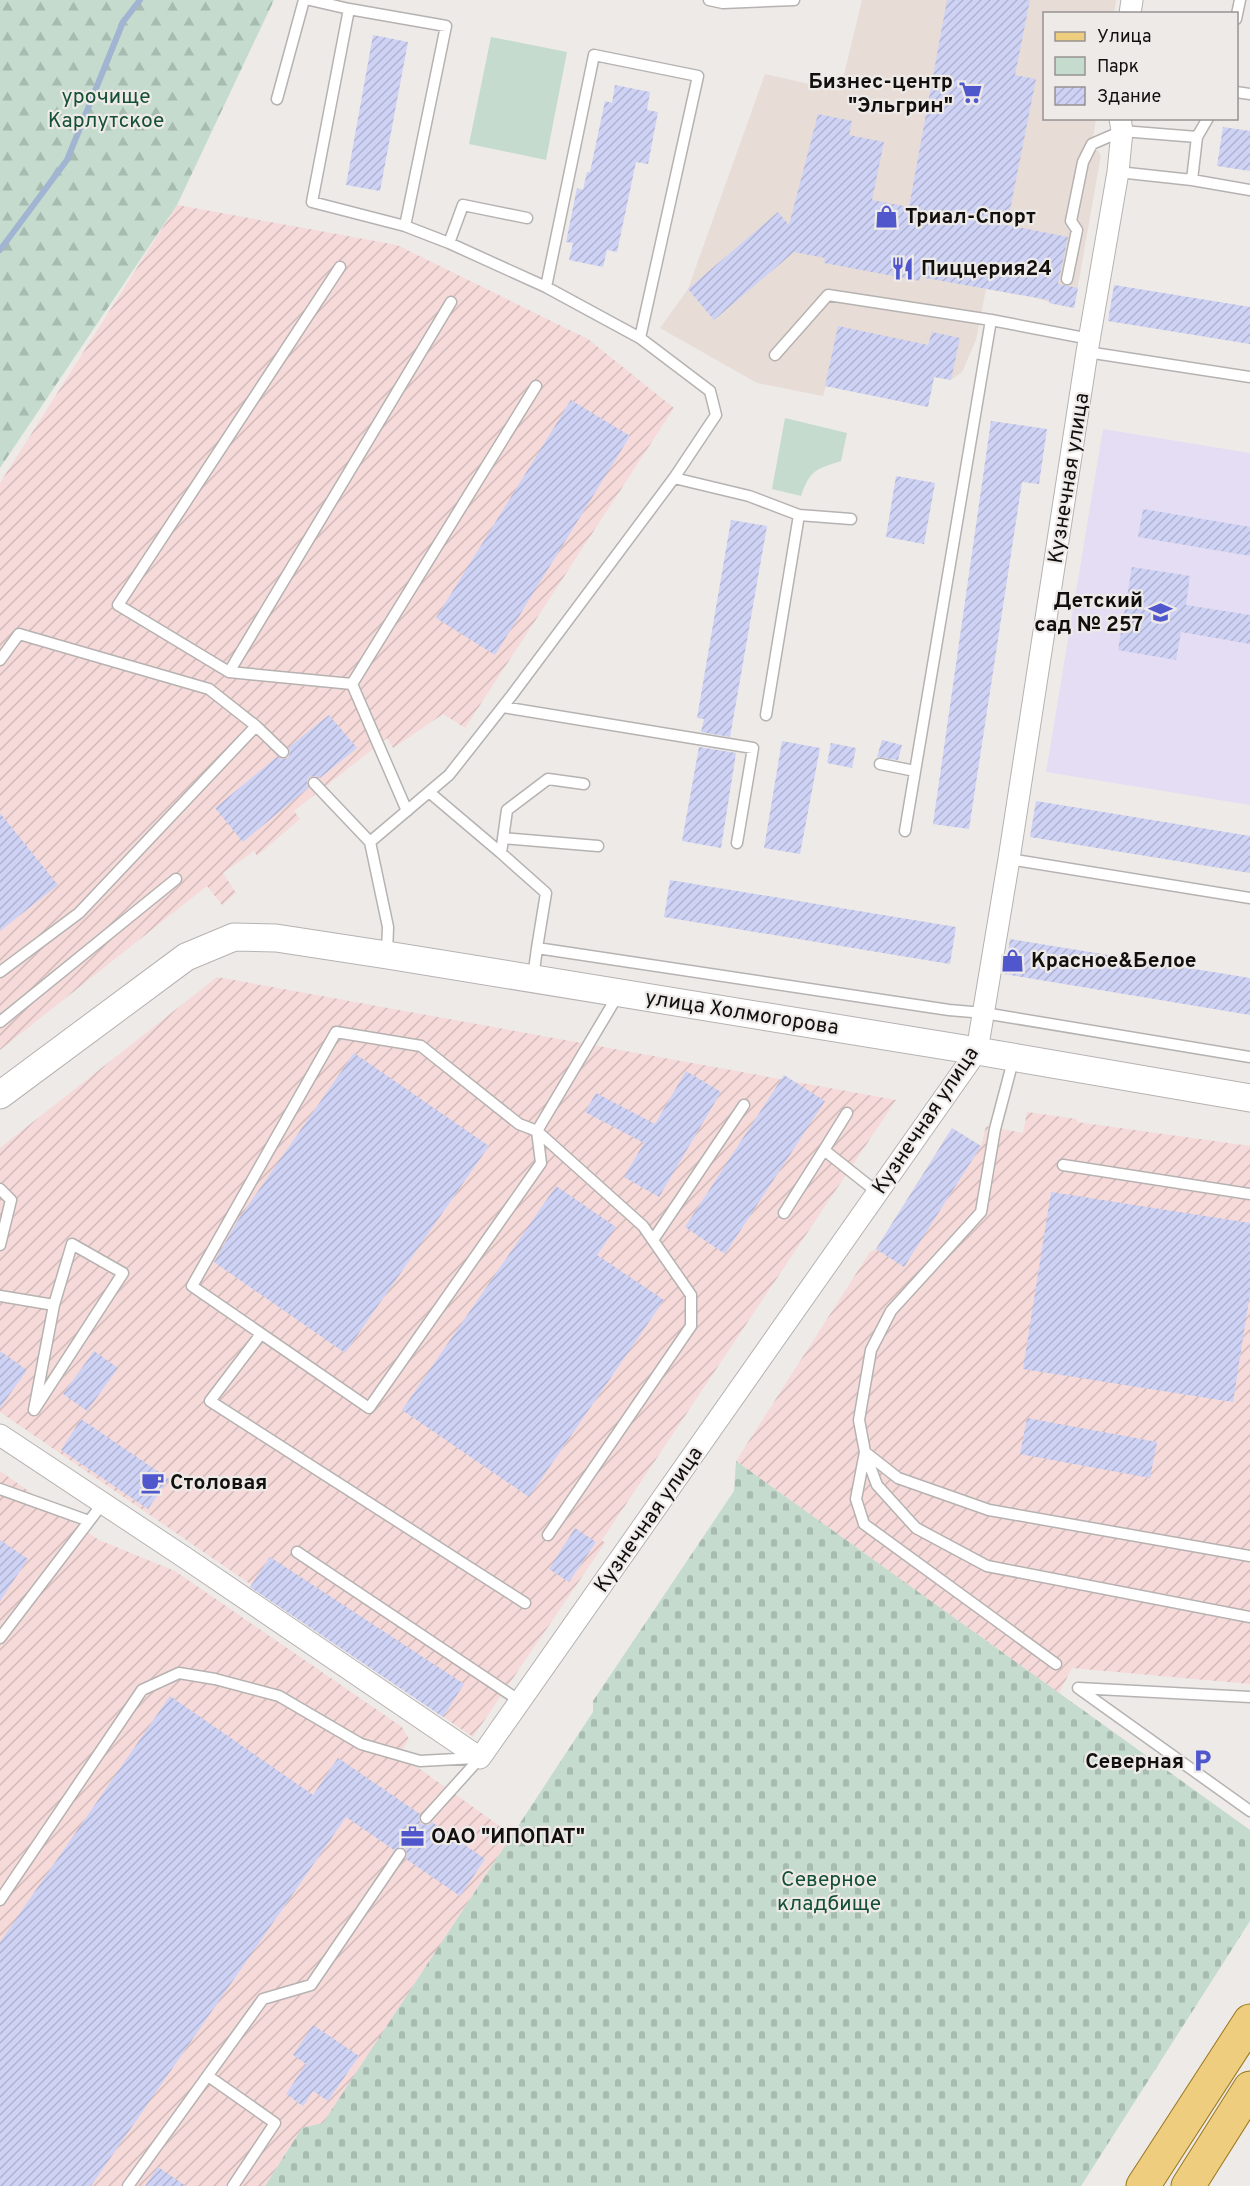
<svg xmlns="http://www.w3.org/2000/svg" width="1250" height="2186" font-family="Overpass,sans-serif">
<defs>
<pattern id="industrial-furrows" width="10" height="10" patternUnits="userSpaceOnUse" patternTransform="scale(1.5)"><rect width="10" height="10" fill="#f5dad9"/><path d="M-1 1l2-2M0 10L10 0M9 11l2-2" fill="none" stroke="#d1bab9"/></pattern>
<pattern id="forest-firs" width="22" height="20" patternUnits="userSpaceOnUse" patternTransform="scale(1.5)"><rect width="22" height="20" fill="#c5dbce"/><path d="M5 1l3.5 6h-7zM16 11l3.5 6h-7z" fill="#a8bbb0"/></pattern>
<pattern id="cemetery-stones" width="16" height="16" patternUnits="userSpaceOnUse" patternTransform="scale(1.5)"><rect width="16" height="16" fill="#c5dbce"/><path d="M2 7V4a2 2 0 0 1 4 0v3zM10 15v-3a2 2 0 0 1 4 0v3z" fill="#a8bbb0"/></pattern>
<pattern id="building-hatch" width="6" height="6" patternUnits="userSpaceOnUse" patternTransform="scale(1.5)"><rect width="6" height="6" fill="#ced2f4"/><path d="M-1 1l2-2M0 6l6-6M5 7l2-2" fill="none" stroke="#b0b3d0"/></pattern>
</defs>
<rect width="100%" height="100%" fill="#eeeae8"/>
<path fill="#e7dcd6" d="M862,0h254l-2,13 -70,1v104l52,1 -4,25 9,11 -27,153 -43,-11 -45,-8 -10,51 -14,32 -11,8 -17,-3 -6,30 -102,-21 -3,10 -66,-13 -97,-55 28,-39 77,-215 75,17z"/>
<path fill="url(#industrial-furrows)" d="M177,205l220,40 191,94 86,69 -209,320 -22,-14 -50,34 -6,-10 -93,73 6,8 -43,37 -3,-5 -31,22 13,20 -14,12 -15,-19 -207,164v-567z
M217,977l679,123 -294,440 3,3 -132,194 -473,-325v-264z
M1027,1112l50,7v3l173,24v538l-178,-16 -13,25 -323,-232 134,-209 6,-3 76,-121 29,18 5,-20 37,7z
M0,1471l99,69 76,31 227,156 7,12 -10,15 113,81 -189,289 -21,4 -37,58h-265z"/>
<path fill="#e4ddf3" d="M1103,429l147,24v352l-204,-33z"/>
<path fill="#c5dbce" d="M491,37l76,15 -21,108 -77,-16z
M785,418l62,15 -6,28c-25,8 -31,9 -40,35l-29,-7z"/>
<path fill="url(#forest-firs)" d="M0,0h274l-97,205 -177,263z"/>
<path fill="url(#cemetery-stones)" d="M736,1461l514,369v91l-169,265h-816l37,-58 21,-5 270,-411v-11l141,-210z"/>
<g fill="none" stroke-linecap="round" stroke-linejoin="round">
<path stroke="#a1b5d2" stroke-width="6" d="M0,250l67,-90 56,-138 17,-22"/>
</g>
<path fill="url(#building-hatch)" d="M947,0h83l-15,75 21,4 -29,146 61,12 -10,47 20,4 -4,20 -25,-5v-3l-129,-23v4l-96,-18 1,-5 -31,-6 -80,68 -26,-31 90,-77 11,13 29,-111 34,7 -3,14 35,7 -12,58 37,7z
M373,35l35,7 -28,149 -34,-6z
M615,85l35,7 -3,18 11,2 -10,52 -12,-2 -19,90 -10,-2 -4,17 -34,-7 4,-17 -7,-1 11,-54 6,2 4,-18h3l15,-71 7,2z
M1223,127l27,4v40l-33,-5z
M1114,285l136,22v37l-142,-23z
M838,326l90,19 4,-13 28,6 -9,42 -17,-3 -6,30 -103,-21z
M571,400l59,36 -135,219 -59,-37z
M991,421l56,8 -8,55 -17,-2 -53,347 -36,-5z
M896,476l39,7 -11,61 -38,-7z
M1143,509l107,18v29l-112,-19z
M731,520l36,6 -37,211 -29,-5 3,-13 -7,-1z
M1132,567l58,9 -4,29 64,10v29l-69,-12 -5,28 -58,-10z
M329,715l28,33 -37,30 -4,-2 -7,1 -2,4 1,7 -65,54 -28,-34 62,-51 5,2 6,-1 2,-5 -1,-6z
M882,740l20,5 -4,15 -21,-3z
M782,741l38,7 -20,106 -36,-6z
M831,743l25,5 -4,20 -25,-5z
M699,747l37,6 -15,95 -39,-7z
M1036,801l214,35v37l-220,-36z
M0,813l58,72 -58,46z
M670,880l286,47 -6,37 -286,-47z
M1010,939l240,39v37l-246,-41z
M354,1053l135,93 -144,207 -131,-91 24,-42z
M686,1071l35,21 -62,105 -35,-20 20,-34 -59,-31 11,-19 59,31z
M784,1075l41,26 -100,153 -40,-27z
M952,1128l29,18 -77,121 -28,-18z
M556,1186l60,41 -19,28 67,45 -135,197 -127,-87z
M1051,1192l199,31v70l-17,109 -210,-33z
M0,1351l27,19 -27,38z
M94,1351l24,17 -31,43 -24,-17z
M1027,1418l130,24 -7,36 -130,-24z
M81,1419l88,60 -21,30 -87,-59z
M575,1528l21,14 -27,40 -20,-13z
M0,1540l28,19 -28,42z
M270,1557l194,127 -21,33 -193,-130z
M170,1696l143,99 25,-37 82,56 -1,6 2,4 7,1 4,-3 53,37 -25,37 -54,-37 1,-5 -2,-6 -5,-1 -6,3 -48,-33 -255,369h-91v-244z
M313,2025l46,31 -31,45 -15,-10 -10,15 -17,-12 20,-30 -13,-9z
M158,2167l28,19h-41z"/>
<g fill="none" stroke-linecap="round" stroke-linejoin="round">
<defs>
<path id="service" d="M310,0l39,9 -37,193 93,24 44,17
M709,0l14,3 71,-3
M349,9l97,17 -41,200
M1236,19l4,-19
M1236,92l14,2
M277,99l27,-99
M1118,172l74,8 58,10
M1192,180l5,-43
M527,218l-64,-13 -14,38 97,44
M340,267l-222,338 111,67 123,12 55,127
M1067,279l10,-49 -6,-9 12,-59 9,-18 30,-13 75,6 11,-19
M1087,352l163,25
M775,355l53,-60 163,25
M674,478l75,18 50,19 -33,200
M799,515l52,4
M0,660l19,-26 190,55 47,37
M229,672l222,-370
M352,684l184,-298
M503,707l250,41 -16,95
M880,764l35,7
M314,783l56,59
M429,792l72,61
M905,831l86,-511 99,19
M503,838l95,8
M1009,859l241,39
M537,948l9,-55 -45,-40 6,-43 41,-31 36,5
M387,954l1,-27 -18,-85 79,-67 63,-80 162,-217 42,-63 -6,-24 -70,-53 -94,-51 48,-232 104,21 -58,262
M0,972l79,-59 177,-187 27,26
M533,978l4,-30 412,62 35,3 266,44
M0,1022l176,-143
M1014,1057l-19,72 -14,83 -90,99 -20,39 -12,70 6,32 33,26 91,32 261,46
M824,1150l23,-37
M1063,1165l187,29
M0,1189l11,11 -11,45
M784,1213l40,-63 53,42
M653,1240l91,-135
M72,1244l51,29 -89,137 20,-105z
M0,1296l54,9
M261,1334l-51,67 315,202
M865,1452l-9,47 8,25 192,140
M865,1453l12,32 39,43 71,38 263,51
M0,1489l89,32
M548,1535l143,-209v-31l-48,-69 -106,-95 -18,-7 -98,-78 -85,-14 -144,254 177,122 172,-245 -4,-32 81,-136
M297,1552l223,149
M0,1638l103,-135
M1250,1697l-172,-9 172,123
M426,1818l54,-60
M0,1900l142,-210 37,-17 36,6 64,17 82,48 59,17 55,-3
M208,2076l67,47 -42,63
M128,2186l135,-187 48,-14 89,-131"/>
<path id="minor" d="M1130,14l2,-14
M0,1435l184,122 296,201 497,-707 32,-192 78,-507 31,-180 4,-41 -2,-13"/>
<path id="tertiary" d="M0,1095l186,-138 48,-20 42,1 111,17 590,96 273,47"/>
<path id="primary" d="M1143,2186l107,-165
M1188,2186l62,-98"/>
</defs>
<use href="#service" stroke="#b6b2b1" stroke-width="13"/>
<use href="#minor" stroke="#b6b2b1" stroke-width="23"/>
<use href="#tertiary" stroke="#b6b2b1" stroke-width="29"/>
<use href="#primary" stroke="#99771f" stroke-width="35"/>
<use href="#service" stroke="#fff" stroke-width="10"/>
<use href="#minor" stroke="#fff" stroke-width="21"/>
<use href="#tertiary" stroke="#fff" stroke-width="27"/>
<use href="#primary" stroke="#eece7e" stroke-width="33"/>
</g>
<defs>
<symbol id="supermarket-bare" viewBox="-9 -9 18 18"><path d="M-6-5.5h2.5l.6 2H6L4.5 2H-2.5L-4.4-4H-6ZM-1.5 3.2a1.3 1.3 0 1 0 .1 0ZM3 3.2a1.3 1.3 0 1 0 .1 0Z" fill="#5057cd" stroke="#eeeae8" stroke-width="2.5" paint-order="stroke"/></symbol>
<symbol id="shop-bare" viewBox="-9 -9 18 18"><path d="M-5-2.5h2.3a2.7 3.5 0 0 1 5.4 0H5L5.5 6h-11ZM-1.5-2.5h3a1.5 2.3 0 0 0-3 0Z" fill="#5057cd" stroke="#eeeae8" stroke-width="2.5" paint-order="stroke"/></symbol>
<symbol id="restaurant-bare" viewBox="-9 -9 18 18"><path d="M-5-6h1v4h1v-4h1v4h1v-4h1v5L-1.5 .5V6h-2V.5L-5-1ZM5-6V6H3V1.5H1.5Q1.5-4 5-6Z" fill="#5057cd" stroke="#eeeae8" stroke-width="2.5" paint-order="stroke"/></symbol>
<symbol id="school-bare" viewBox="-9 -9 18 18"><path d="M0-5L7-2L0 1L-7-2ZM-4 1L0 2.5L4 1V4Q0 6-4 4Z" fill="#5057cd" stroke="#eeeae8" stroke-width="2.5" paint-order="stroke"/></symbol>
<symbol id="cafe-bare" viewBox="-9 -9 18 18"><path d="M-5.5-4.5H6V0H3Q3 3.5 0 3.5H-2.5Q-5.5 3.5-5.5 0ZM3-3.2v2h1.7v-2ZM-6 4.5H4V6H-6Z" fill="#5057cd" stroke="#eeeae8" stroke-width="2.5" paint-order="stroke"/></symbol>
<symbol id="parking-bare" viewBox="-9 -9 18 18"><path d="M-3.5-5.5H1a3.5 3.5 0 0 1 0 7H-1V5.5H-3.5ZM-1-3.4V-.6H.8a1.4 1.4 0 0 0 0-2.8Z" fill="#5057cd" stroke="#eeeae8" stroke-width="2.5" paint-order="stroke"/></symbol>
<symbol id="office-bare" viewBox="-9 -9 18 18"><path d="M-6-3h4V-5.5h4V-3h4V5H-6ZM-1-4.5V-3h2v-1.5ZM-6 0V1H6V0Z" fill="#5057cd" stroke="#eeeae8" stroke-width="2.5" paint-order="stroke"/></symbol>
</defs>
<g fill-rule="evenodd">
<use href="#supermarket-bare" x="954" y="76" width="33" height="33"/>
<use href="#shop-bare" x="870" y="200" width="33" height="33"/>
<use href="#restaurant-bare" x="886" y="252" width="33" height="33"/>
<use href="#school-bare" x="1144" y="596" width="33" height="33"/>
<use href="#shop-bare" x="996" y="944" width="33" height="33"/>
<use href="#cafe-bare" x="136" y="1466" width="33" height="33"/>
<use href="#parking-bare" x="1186" y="1744" width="33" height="33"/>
<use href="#office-bare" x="396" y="1820" width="33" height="33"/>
</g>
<g text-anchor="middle" stroke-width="4.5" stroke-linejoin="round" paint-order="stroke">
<g font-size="21" font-weight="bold" fill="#11100f" stroke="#eeeae8" text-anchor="start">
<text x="953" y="88" text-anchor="end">Бизнес-центр<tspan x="953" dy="24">"Эльгрин"</tspan></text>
<text x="905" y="223">Триал-Спорт</text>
<text x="921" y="275">Пиццерия24</text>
<text x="1143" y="607" text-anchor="end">Детский<tspan x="1143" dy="24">сад № 257</tspan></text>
<text x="1031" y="967">Красное&amp;Белое</text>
<text x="170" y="1489">Столовая</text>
<text x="1184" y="1768" text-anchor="end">Северная</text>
<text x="431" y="1843">ОАО "ИПОПАТ"</text>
</g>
<g font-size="21" fill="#145035" stroke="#eeeae8">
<text x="106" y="103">урочище<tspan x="106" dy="24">Карлутское</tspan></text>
<text x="829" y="1886">Северное<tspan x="829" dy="24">кладбище</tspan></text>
</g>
<g font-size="21" fill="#11100f" stroke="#eeeae8">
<text transform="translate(1068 478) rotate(-81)" y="7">Кузнечная улица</text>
<text transform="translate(742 1012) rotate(9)" y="7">улица Холмогорова</text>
<text transform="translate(925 1120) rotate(-56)" y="7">Кузнечная улица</text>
<text transform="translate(648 1519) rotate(-55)" y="7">Кузнечная улица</text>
</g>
</g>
<rect x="1043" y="12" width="195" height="108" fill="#eeeae8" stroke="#969391" stroke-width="1.5"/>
<rect x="1055" y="32" width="30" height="9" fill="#eece7e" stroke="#969391" stroke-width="1.5"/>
<text x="1097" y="42" font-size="18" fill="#11100f">Улица</text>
<rect x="1055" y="57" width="30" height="18" fill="#c5dbce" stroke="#969391" stroke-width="1.5"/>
<text x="1097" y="72" font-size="18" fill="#11100f">Парк</text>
<rect x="1055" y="87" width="30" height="18" fill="url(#building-hatch)" stroke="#969391" stroke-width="1.5"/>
<text x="1097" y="102" font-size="18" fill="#11100f">Здание</text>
</svg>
